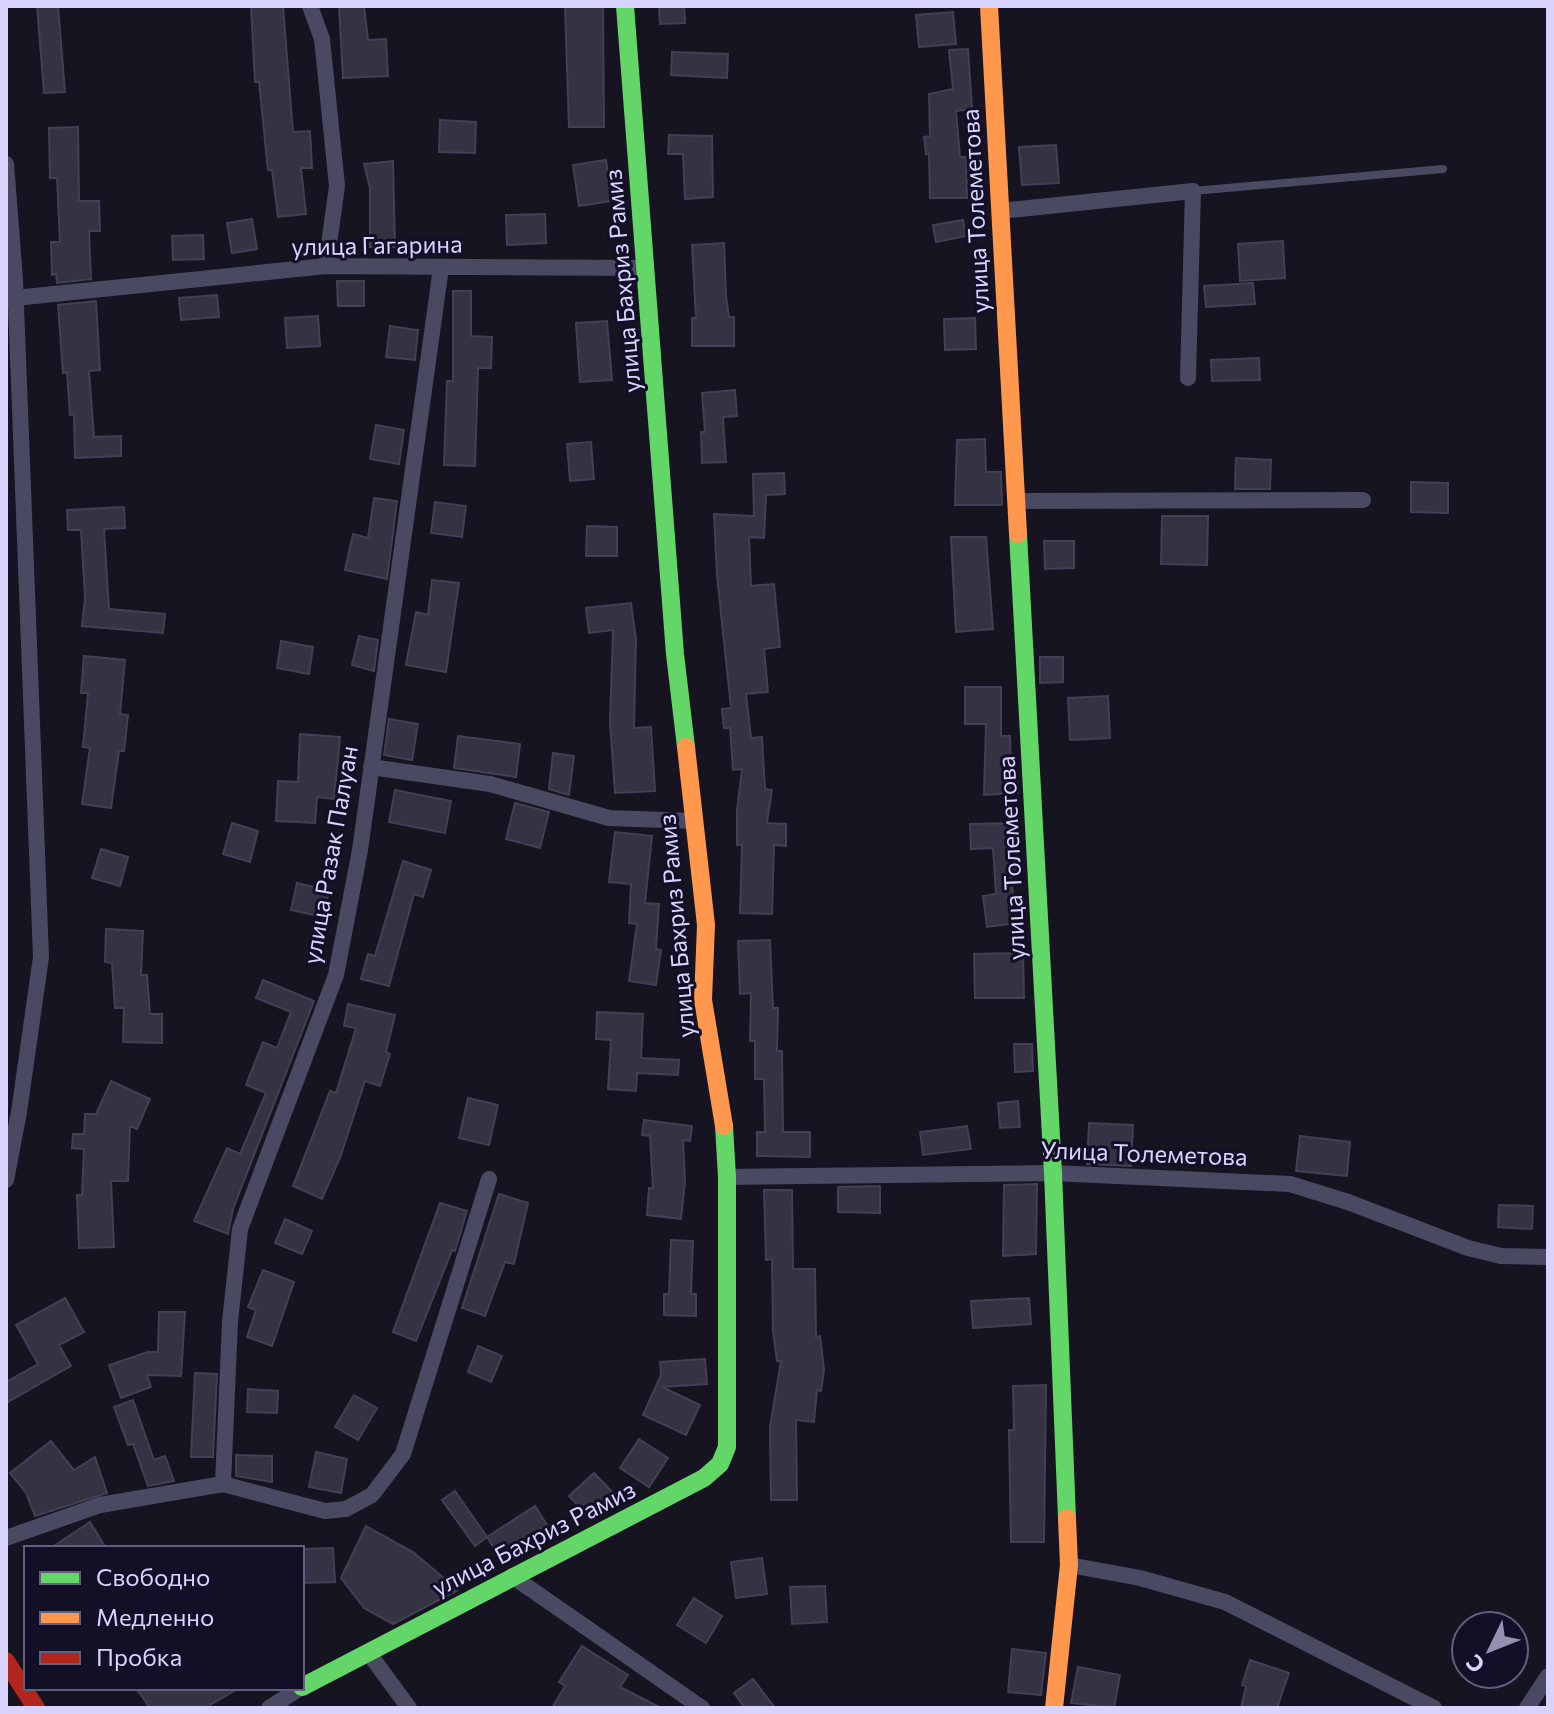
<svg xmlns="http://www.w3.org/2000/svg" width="1554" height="1714" font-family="Commissioner,sans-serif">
<rect width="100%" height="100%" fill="#161421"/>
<path fill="#343243" stroke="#433f54" stroke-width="2" d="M37,6h21l7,86 -21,1z
M251,6h32l10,126 17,-1 2,37h-11l5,46 -28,3 -6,-47h-4l-9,-88h-4z
M339,6h25l4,34 18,-1 2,37 -45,2z
M565,6h38l1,121h-35z
M659,6h25l1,17 -25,1z
M953,12l3,32 -37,3 -3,-32z
M968,49l4,60 -16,2 4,46h6l1,41h-37l-1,-44h-3l-2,-17 6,-1 -1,-42 24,-5 -4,-39z
M672,52l56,2 -1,24 -56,-3z
M440,120l36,2 -1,31 -36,-1z
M78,127l1,74h20l1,30h-11l2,48 -34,4 -1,-9 -4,1 -1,-33h9l-3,-64h-7l-1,-50z
M669,135l43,1 1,61 -28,2 -2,-45h-15z
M1056,145l3,38 -37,2 -3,-38z
M606,160l6,41 -33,5 -6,-41z
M393,161l2,86h-25v-59l-6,-24z
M545,214l1,29 -39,2 -1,-30z
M252,219l5,30 -25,4 -5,-30z
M963,220l3,16 -30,6 -3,-17z
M203,235l1,24 -31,1 -1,-24z
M1283,241l2,37 -45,3 -2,-37z
M724,243l2,54 3,20h5v29h-42v-28h4l-4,-73z
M337,281h27v25h-26z
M1253,283l2,21 -49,3 -2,-21z
M453,291h18v45l21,1 -1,31h-13l-3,98 -31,-1 3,-84h6z
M217,295l2,22 -38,3 -2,-22z
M96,301l4,69 -11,1 5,66 27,-1v20l-46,2 -1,-44 -4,1 -3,-43 -4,1 -5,-68z
M318,316l2,30 -33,2 -2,-30z
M975,318l1,31 -31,1 -1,-31z
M607,321l5,59 -32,2 -4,-59z
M390,326l28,4 -3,30 -29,-3z
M1259,358l1,22 -48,1 -1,-21z
M735,390l2,26 -14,1 3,45 -24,1 -1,-31h4l-3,-39z
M376,425l28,5 -5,34 -29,-5z
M985,439l1,33h15l1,33h-47l2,-65z
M591,442l3,37 -24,2 -3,-37z
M1236,458l35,2 -1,29h-35z
M784,473l1,21 -19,1 -2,43 -15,-1 2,49 23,-2 6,63 -16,2 4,43 -22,2 5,44 11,-1 3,52 7,1 -5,33 19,1v22l-12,-1 -2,69 -32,-1 2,-68h-5v-34l5,-42 -9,1 -3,-42h-6l-2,-19 9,-1 -14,-133 -3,-61 40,2 -1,-42z
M1411,482l37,1v30l-37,-1z
M374,498l23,3 -10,78 -42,-9 8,-36 15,4z
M435,502l31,4 -4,31 -31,-4z
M124,507l1,21 -21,1 5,80 56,5 -2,19 -81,-7 3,-28 -4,-68h-13l-1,-20z
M1162,516h46l-1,49 -46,-1z
M587,526l30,1v29h-31z
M951,537h35l7,92 -37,3z
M1044,541h30v27l-29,1z
M432,580l27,3 -13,89 -40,-7 10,-53 12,3z
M631,603l5,36 -2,89 17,-1 4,64 -40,2 -5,-70 3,-93 -24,3 -3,-25z
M359,636l19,4 -4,31 -22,-6z
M281,641l32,6 -4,27 -32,-6z
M84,656l41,4 -5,54 8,1 -4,36h-5l-8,57 -29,-4 8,-56 -7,-1 5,-54h-7z
M1040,657h23v25l-23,1z
M965,687h36v49h9l1,38h6l1,19 -34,2 2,-71h-21z
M1108,696l2,42 -40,2 -2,-42z
M389,719l29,5 -6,36 -28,-5z
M300,734l40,3 -6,62 -17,-2 -2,26 -39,-2 2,-40 20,1z
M458,736l62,8 -4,33 -62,-9z
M553,753l21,3 -5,39 -20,-6z
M395,790l56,11 -6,32 -56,-11z
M515,803l34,9 -9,36 -34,-9z
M232,823l26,8 -8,31 -27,-8z
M1015,823l5,49h-10l7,51 -30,4 -4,-31 13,-2 -3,-46 -22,1 -1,-25z
M615,832l37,4 -7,67 14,1 -3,45 5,1 -5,35 -27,-4 8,-57 -8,-1 2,-39 -22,-2z
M101,849l27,8 -8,29 -28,-8z
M403,861l28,9 -8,27 -9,-3 -25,92 -28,-7 7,-25 7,2z
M297,883l32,8 -6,26 -32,-7z
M106,929l37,2 -2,44h6l3,39h12v29l-39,-1 1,-34h-9l-3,-45 -7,-1z
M770,940l3,68h5l-1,43h5l1,81h27v25l-53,-1v-24h8l-1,-53h-9v-38h-5l1,-48 -11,1 -2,-53z
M1023,953l1,45h-49l-1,-44z
M263,980l51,21 -81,208 -5,25 -34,-13 33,-73 13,6 26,-61 -20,-8 17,-43 14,6 14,-36 -35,-14z
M348,1004l47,11 -9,37 4,2 -10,32 -15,-5 -25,77 -18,41 -29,-13 37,-95 6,2 20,-65 -12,-2z
M597,1012l46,2 -2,44 38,2 -1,15 -41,-2 -1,18 -28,-2 3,-49 -15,-1z
M1014,1044h18l1,27 -18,1z
M111,1081l39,18 -13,30 -7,-3 -2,55h-17l3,66 -35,1 -2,-53h5l2,-46 -12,-1 1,-14h11l1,-20h11z
M468,1098l30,7 -9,40 -30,-7z
M1018,1101l2,26 -20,1 -2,-25z
M644,1120l48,6 -2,15 -7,-1 2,41 -4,38 -34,-4 2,-27h4l-3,-52 -8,-1z
M1089,1123l44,2 -2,41 -44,-2z
M967,1126l4,23 -48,6 -3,-23z
M1300,1136l50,6 -3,34 -51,-5z
M1037,1184l-1,70 -33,2 1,-71z
M880,1186v27l-42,-1v-25z
M764,1190h28l1,79h22l1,68 4,-1 4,34 -3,21 -4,-1 -3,32 -18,-2 1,80h-26l-1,-73 11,-66h-4l-4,-30 -1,-72 -6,1z
M499,1194l29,9 -14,61 -9,-2 -20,54 -23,-8z
M440,1203l27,8 -12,40 -3,-1 -36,91 -23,-9z
M1499,1205l34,1 -1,23 -34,-2z
M285,1219l27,12 -10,23 -27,-11z
M671,1240l22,1 -2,53h5v22l-32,-1v-21h5z
M263,1270l31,12 -22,64 -25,-9 9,-27 -8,-3z
M65,1298l19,34 -25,13 12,21 -65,37v-21l32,-18 -22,-39z
M1029,1298l2,26 -58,4 -2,-27z
M159,1312h26l-4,64 -34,-1 4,12 -30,11 -12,-33 39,-13h10z
M478,1346l24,10 -11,26 -23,-10z
M705,1359l2,25 -45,3 38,18 -14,30 -43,-20 18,-40 -1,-13z
M195,1373l22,1 -4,83h-22z
M1046,1385l-2,157h-33l-2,-112h5l-1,-44z
M248,1389l30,2 -1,22 -30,-1z
M354,1395l23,13 -19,32 -23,-13z
M133,1400l21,60 11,-4 9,25 -26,5 -15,-42 -5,1 -14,-38z
M639,1439l29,19 -19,29 -29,-19z
M51,1441l23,29 21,-13 12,36 -72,23 -9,-23 -16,-20z
M316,1452l31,7 -6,34 -32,-6z
M236,1455l36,1v26l-36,-6z
M594,1473l25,26 -27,21 -23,-24z
M455,1491l32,46 -12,9 -33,-46z
M535,1506l12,19 -48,31 -12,-19z
M90,1522l16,26h-55z
M366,1526l47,26 45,38 -65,34 -29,-16 -23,-30z
M333,1548l2,34 -33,1v-34z
M762,1558l5,36 -31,4 -5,-36z
M825,1586l2,36 -35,2 -2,-37z
M694,1598l28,18 -16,27 -29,-18z
M582,1646l46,29 -8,12 41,21h-109l13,-22 -6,-4z
M1012,1649l34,4 -5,42 -33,-3z
M1250,1660l39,13 -12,35h-36l5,-22 -4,-1z
M1078,1667l42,8 -6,33 -43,-5z
M753,1679l22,29h-30l-11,-15z
M136,1688h103l-34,20h-55z"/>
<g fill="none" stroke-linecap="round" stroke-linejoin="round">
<path stroke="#4a4962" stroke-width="8" d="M1193,191l250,-22"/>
<path stroke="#4a4962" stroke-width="16" d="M310,6l12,33 15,147 -11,80
M6,164l9,115 26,678 -22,155 -13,68
M1000,211l193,-20 -5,187
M15,298l311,-32 320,2
M1016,501l347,-1
M371,767l119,17 119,34 84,3
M727,1177l326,-4 237,11 58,18 120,46 33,8 47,1
M223,1484l7,-162 10,-93 96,-254 24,-125 81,-582
M6,1538l94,-33 123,-21 102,27 21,-2 26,-14 31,-41 86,-275
M1069,1565l71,13 85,24 209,106
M512,1576l190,132
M368,1652l41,56
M269,1708l31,-20
M1527,1708l21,-32"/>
<path stroke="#63d668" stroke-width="18" d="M625,6l50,648 11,93
M1018,534l35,639 14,345
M302,1687l402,-209 16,-14 7,-17v-270l-3,-51"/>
<path stroke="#ff974d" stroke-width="18" d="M989,6l29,528
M686,747l20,178 -3,75 21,126
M1054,1708l15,-143 -2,-47"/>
<path stroke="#b3261e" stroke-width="18" d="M6,1661l30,47"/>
</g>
<g text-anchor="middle" stroke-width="6" stroke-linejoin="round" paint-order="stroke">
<g font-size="24" fill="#d9d4ff" stroke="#130f26">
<text transform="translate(976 211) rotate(-93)" y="8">улица Толеметова</text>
<text transform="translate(377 246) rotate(-1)" y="8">улица Гагарина</text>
<text transform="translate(623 281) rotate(-95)" y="8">улица Бахриз Рамиз</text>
<text transform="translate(331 855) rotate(-80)" y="8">улица Разак Палуан</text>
<text transform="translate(1012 858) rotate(-93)" y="8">улица Толеметова</text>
<text transform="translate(677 926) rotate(-95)" y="8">улица Бахриз Рамиз</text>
<text transform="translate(1144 1154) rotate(2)" y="8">Улица Толеметова</text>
<text transform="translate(534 1539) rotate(-27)" y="8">улица Бахриз Рамиз</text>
</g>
</g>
<rect width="1554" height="1714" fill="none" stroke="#d9d4ff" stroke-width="16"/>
<rect x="24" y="1546" width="280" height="144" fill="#130f26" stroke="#625e7d" stroke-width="2"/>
<rect x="40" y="1572" width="40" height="12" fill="#63d668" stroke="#625e7d" stroke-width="2"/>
<text x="96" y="1586" font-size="24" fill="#d9d4ff">Свободно</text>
<rect x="40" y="1612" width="40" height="12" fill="#ff974d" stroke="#625e7d" stroke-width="2"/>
<text x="96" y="1626" font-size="24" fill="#d9d4ff">Медленно</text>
<rect x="40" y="1652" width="40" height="12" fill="#b3261e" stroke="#625e7d" stroke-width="2"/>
<text x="96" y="1666" font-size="24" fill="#d9d4ff">Пробка</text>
<g transform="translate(1490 1650) rotate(227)"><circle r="38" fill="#130f26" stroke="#625e7d" stroke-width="2"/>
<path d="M0-6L14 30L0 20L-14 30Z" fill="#9591b1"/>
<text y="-12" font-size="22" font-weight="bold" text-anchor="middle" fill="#d9d4ff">С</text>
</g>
</svg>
